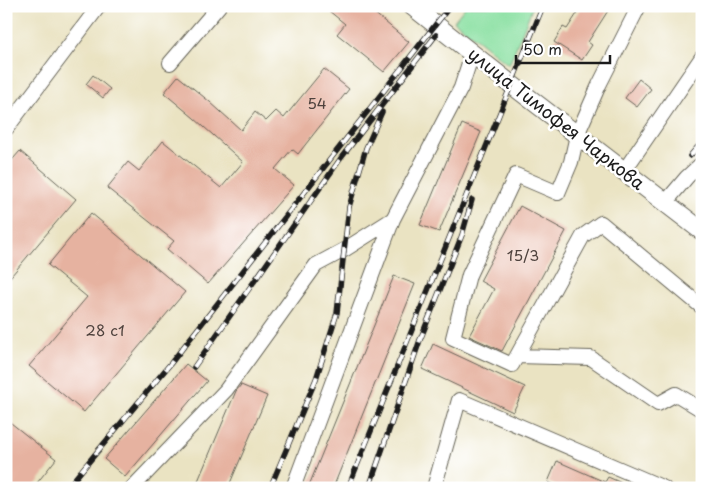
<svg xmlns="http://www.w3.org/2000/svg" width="708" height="494" font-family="'Playpen Sans',sans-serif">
<rect width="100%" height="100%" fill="#fff"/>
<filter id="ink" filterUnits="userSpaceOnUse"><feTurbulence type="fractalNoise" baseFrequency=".02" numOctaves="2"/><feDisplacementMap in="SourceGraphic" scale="10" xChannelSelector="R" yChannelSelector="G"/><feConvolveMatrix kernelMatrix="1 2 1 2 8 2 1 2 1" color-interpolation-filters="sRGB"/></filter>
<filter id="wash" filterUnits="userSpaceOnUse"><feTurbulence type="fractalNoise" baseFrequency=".0096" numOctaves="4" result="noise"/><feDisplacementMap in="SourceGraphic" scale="20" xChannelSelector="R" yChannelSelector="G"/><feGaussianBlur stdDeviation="1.12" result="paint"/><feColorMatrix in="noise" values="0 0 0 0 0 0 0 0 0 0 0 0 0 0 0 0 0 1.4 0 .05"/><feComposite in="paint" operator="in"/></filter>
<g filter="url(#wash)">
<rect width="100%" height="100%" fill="#eae3c2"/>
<path fill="#8ae0a2" stroke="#537e5f" d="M466,6h67l-24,59 -55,-44z"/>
<g id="blocks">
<path fill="#e6b2a0" d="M323,6h43l43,36 -25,30 -47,-38 8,-10z
M582,6h29l-23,36 4,3 -10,15 -28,-18 9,-15 4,2z
M324,69l25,20 -51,65 -6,-5 -17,20 19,16 -86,99 -41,-35 7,-8 -67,-53 21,-26 11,9 24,-30 58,47 22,-26 -49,-44 -30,-25 14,-17 32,26 31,28 14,-18 11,9 10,-10 8,7z
M93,75l17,14 -7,9 -17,-14z
M639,79l12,10 -14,18 -12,-9z
M462,124l19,8 -42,100 -19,-7z
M20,151l56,48 -70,83v-115z
M520,206l46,25 -64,120 -33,-15 25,-47 -14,-8z
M91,213l94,79 -101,120 -55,-46 58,-69 -39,-32z
M394,276l21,8 -82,204h-25z
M433,344l92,43 -12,25 -91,-43z
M186,364l21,17 -82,96 -21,-18z
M241,385l26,11 -39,92h-33l41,-97z
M6,419l50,40 -23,29h-27z
M557,461l48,21 3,-5 25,11h-72l-13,-6z"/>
</g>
</g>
<g filter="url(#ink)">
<use href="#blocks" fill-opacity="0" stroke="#646256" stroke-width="1"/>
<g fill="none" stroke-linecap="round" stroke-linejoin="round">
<defs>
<path id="minor" d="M639,6l-40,79 -22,50 -6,27 -13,31 -42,-18 -47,100 -16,63 59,27 71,-129 18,-13 101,84
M170,63l49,-57
M6,129l93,-123
M624,171l78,-114
M665,203l22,-26 15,-14
M517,356l74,2 67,46 18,-10 26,16
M132,488l94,-98 90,-125 28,-15 49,-31 68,-131 11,-34
M293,488l100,-269
M434,488l25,-88 205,88"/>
<path id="major" d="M412,6l100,79 190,146"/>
</defs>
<use href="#minor" stroke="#646256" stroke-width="16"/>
<use href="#major" stroke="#646256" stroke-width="20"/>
<use href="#minor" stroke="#fff" stroke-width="14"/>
<use href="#major" stroke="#fff" stroke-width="18"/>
<defs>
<path id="rail" d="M690,156l12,-14
M194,367l147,-209 95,-123
M67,488l104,-125 279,-357
M270,488l46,-109 21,-66 12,-106 17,-59 16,-36
M348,488l195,-482
M369,488l51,-148 42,-105 10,-35"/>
</defs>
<use href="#rail" stroke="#1c1c1c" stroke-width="5.5"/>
<use href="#rail" stroke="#fff" stroke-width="4" stroke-dasharray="11" stroke-linecap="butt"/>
</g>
</g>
<g text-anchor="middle" stroke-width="5" stroke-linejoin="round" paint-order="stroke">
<g font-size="15" fill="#4e423d">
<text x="317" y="109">54</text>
<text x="523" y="261">15/3</text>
<text x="105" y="336">28 с1</text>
</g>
<g font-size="18" fill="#1c1c1c" stroke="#fff">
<text transform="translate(556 119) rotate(38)" y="6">улица Тимофея Чаркова</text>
</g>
</g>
<rect width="708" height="494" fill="none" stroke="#fff" stroke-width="25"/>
<path d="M516 55v8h94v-8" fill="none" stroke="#1c1c1c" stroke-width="2.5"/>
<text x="523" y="55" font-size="15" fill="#1c1c1c" stroke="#ffffff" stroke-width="4" paint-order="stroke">50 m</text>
</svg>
